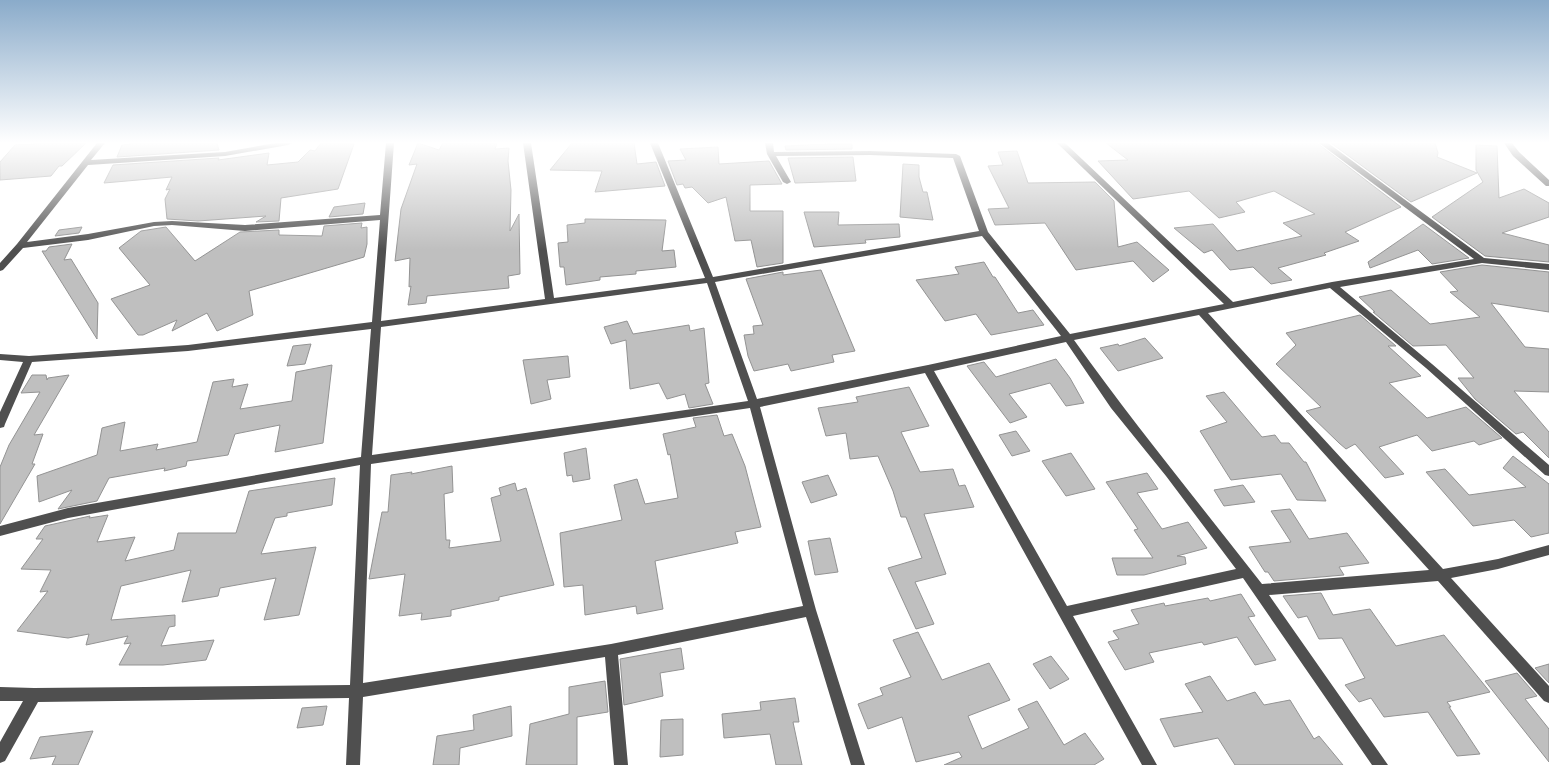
<svg xmlns="http://www.w3.org/2000/svg" width="1549" height="765" font-family="'Public Sans',sans-serif">
<rect width="100%" height="100%" fill="#fff"/>
<path fill="#bfbfbf" stroke="#939393" d="M51,143h35l-24,23h-3l-8,10 -51,4v-18l15,-17z
M138,143h79l2,7 -102,7 5,-12z
M321,143l33,1 -16,45 -57,9 -2,23 -23,1 10,-6 -68,5 -31,-2 -2,-20 5,-10 -4,1 6,-13 -68,6 9,-18 106,-7 -1,2 51,-7 -2,12 31,-3 12,-12 5,1z
M418,143l21,7 4,-7h54l-2,6 14,-1 -1,13 3,29 -1,41 9,-17 1,60 -12,2 1,12 -82,8 -1,7 -18,2 3,-19 -2,1 1,-29 -15,3 6,-52 16,-45 -8,1z
M572,143h62l3,21 19,-2 9,24 -70,6 7,-21 -52,-1z
M1106,143h211l84,64 -56,25 14,9 -35,12 2,2 -48,13 14,12 -21,4 -18,-17 -23,3 -18,-20 -8,3 -30,-25 39,-4 24,27 65,-15 -19,-13 32,-9 -41,-23 -38,11 9,10 -26,6 -30,-27 -56,8 -35,-38 30,-1z
M1331,143h104l3,10 -1,4 40,16 -66,29z
M828,144h24v5l-66,1 -1,-4z
M1476,145l21,1 2,52 25,-9 25,14v14l-47,16 47,12v17l-64,-6 -53,-39 51,-35 -7,-12z
M718,147l1,17 50,-3 13,23 -32,1v26h33v52l-26,4 -6,-27 -16,1 -9,-44 -18,6 -16,-16 -7,1 -2,-4 -6,1 -9,-24 18,-1 -6,-11z
M1017,151l11,32 67,-1 19,19 4,46 19,-5 32,28 -16,12 -20,-21 -57,9 -31,-47 -50,2 -7,-16 21,-1 -21,-42 15,-1 -5,-13z
M853,157l3,24 -61,2 -7,-25z
M903,164l16,1v12l4,15h4l6,28 -33,-3z
M365,203l-2,11 -34,3 5,-10z
M804,212h35l-1,13 61,-1 1,13 -35,3 1,3 -52,4z
M585,219l81,1 -4,31 12,-1 2,17 -40,4v3l-36,3v3l-34,5 -2,-18h-4l-2,-24 10,-1 -1,-17 18,-2z
M362,223l-1,5 6,-1v17l-3,13 -115,34 4,24 -36,16 -10,-18 -35,18 5,-11 -34,15h-5l-27,-36 39,-14 -31,-37 22,-17 25,-4 29,34 45,-29 39,-2v5l43,1 2,-10z
M1423,224l46,34 -37,6 -14,-14 -48,18 -2,-6z
M82,227l-3,6 -24,3 4,-6z
M72,244l-8,16 7,-1 27,44 -1,36 -55,-88h4l3,-4z
M984,262l9,15h2l23,36 15,-3 11,15 -53,10 -15,-21 -31,7 -29,-41 43,-6 -4,-7z
M1482,265l67,7v40l-58,-9 34,44 24,2v43l-35,-1 35,41v26l-26,-26 -7,2 -41,-35 -17,-21h16l-28,-33 -33,1 -40,-34h2l-16,-15 32,-7 39,34 50,-7 -30,-25 8,-1 -18,-19z
M821,270l34,81 -23,4 2,7 -43,9 -3,-7 -34,7 -6,-15 -4,-21 10,-1 -1,-8 10,-1 -17,-46 37,-7v3z
M1360,315l36,31h-8l33,30 -32,7 38,35 39,-11 36,31 -23,7 -5,-4 -42,10 -15,-16 -38,12 25,27 -19,4 -30,-34 -9,5 -7,-6 -33,-32 15,-4 -45,-43 20,-19 -10,-12z
M627,321l6,13 56,-9 1,6 14,-3 5,55 -4,1 8,20 -24,4 -4,-14 -18,5 -8,-16 -29,6 -4,-49 -15,4 -7,-17z
M1145,338l18,20 -45,13 -18,-23 18,-4 1,2z
M311,344l-6,20 -18,2 6,-20z
M568,356l2,21 -23,3 4,19 -20,5 -8,-44z
M1056,359l14,19 14,25 -18,3 -16,-23 -41,11 18,23 -17,6 -43,-57 17,-4 12,15z
M332,365l-9,78 -48,9 5,-27 -45,9 -7,21 -41,6 -1,5 -22,5 1,-3 -56,10 -12,23 -39,8 14,-19 -33,12 -2,-26 60,-21 5,-27 23,-6 -5,29 38,-7 -2,6 41,-8 16,-60 21,-3 -2,8 16,-3 -8,25 52,-8 4,-29z
M32,375h14l1,5 1,-2 21,-3 -35,60 9,-1 -11,30h3l-35,60v-57l9,-22 31,-53 -19,1z
M909,387l20,39 -28,6 19,40 33,-3 6,17 6,-1 9,22 -50,7 22,60 -31,8 19,42 -18,5 -28,-61 34,-10 -16,-41h-5l-8,-26 -15,-35 -28,3 -4,-26 -20,3 -8,-28 40,-6 -2,-5z
M1224,392l38,45 13,-2 6,8h8l15,19h2l20,39 -29,-1 -16,-26 -50,6 -31,-49 27,-9 -21,-26z
M717,415l7,21 8,-2 13,32 16,61 -26,5 3,11 -83,18 8,48 -26,5 -1,-8 -51,9 -2,-30 -19,2 -4,-54 62,-13 -8,-35 23,-6 8,25 33,-6 -8,-44 -2,1 -5,-21 33,-7 -3,-9z
M1016,431l14,20 -18,5 -13,-21z
M586,448l4,31 -17,3 -1,-7 -5,1 -3,-23z
M1071,453l24,36 -29,7 -24,-35z
M1513,456l36,28v49l-18,4 -17,-17 -41,6 -47,-54 19,-3 24,26 57,-8 -23,-19z
M452,466l1,26 -9,2 2,46h4l-1,8 52,-7 -10,-43 10,-3 -2,-7 16,-5 2,8 9,-3 28,97 -55,12v3l-48,10v6l-30,4 1,-7 -23,3 6,-42 -36,5 13,-67h6l3,-37 21,-3 -1,2z
M1147,473l11,16 -21,4 25,36 26,-7 19,26 -30,8 8,1 1,7 -42,11h-27l-5,-17h41l-19,-28 4,-1 -32,-47z
M828,475l9,20 -26,8 -9,-21z
M335,478l-3,27 -45,8v3l-12,2 -14,36 55,-7 -17,68 -35,5 12,-42 -56,10 -2,8 -36,6 9,-32 -70,16 -10,34 64,-5v11l-6,1 -8,19 53,-6 -8,20 -43,5h-44l12,-22 -7,1 4,-8 -42,9 3,-11 -21,4 -51,-7 31,-40 -8,1 11,-22 -30,-1 22,-30h-7l9,-13 45,-10 -1,2 19,-3 -11,27 38,-5 -10,24 49,-11 4,-17h58l13,-42z
M1243,485l12,17 -31,4 -10,-16z
M1290,509l19,30 38,-6 22,30 -30,4 5,8 -70,6 -6,-9h-3l-16,-25 42,-5 -20,-31z
M830,538l8,34 -23,3 -7,-34z
M1321,593l12,22 37,-6 26,37 48,-11 46,57 -43,10 4,5h-2l31,47 -23,2 -29,-44 -44,5 -13,-19 -12,4 -14,-17 20,-7 -23,-40 -23,1 -12,-23 -9,2 -15,-22z
M1241,594l14,22 -7,1 28,43 -21,5 -18,-28 -33,8 -2,-3 -53,11 5,9 -29,8 -17,-28 11,-3 -6,-8 26,-7 -8,-14 33,-7 1,3 43,-8 2,3z
M918,632l24,48 47,-17 21,37 -42,16 14,33 47,-21 -11,-19 19,-8 27,44 21,-12 19,26 -10,6h-150l18,-8 -3,-5 -43,10 -14,-45 -34,12 -10,-25 25,-9 -3,-7 31,-11 -18,-37z
M681,648l3,21 -24,4 3,23 -39,9 -4,-46z
M1051,656l18,23 -19,10 -17,-25z
M1549,664v19l-14,-15z
M1517,673l20,23 -12,3 24,30v33l-64,-81z
M1210,676l17,25 28,-9 9,13 26,-5 24,39 5,-3 24,29h-108l-17,-27 -44,9 -14,-28 43,-7 -18,-28z
M605,681l3,31 -31,5v48h-51l4,-41 39,-10v-27z
M795,698l4,24h-6l9,43h-26l-6,-31 -46,4 -2,-24 39,-4 -1,-8z
M327,706l-4,19 -26,3 5,-20z
M511,706l1,30 -52,12 -1,17h-26l4,-29 37,-6 -1,-15z
M683,719v36l-23,2 1,-37z
M93,731l-15,34h-26l4,-9 -26,3 10,-22z"/>
<g fill="none" stroke-linecap="round" stroke-linejoin="round">
<path fill="#4f4f4f" fill-rule="evenodd" d="M97,143h8l-14,17 134,-8 50,-9h17l-4,2 -63,11 -137,9 -61,77 61,-8 66,-12 18,-1 73,4 135,-10 6,-72h8l-13,178 164,-22 -22,-156h8l23,155 151,-20 -55,-135h8l55,134 266,-46 -26,-73 -83,-3 -94,1 15,26 -4,2 -4,-2 -16,-28 -2,-11h8l1,9 96,-1 86,3 4,2 28,76 82,102 154,-30 -167,-161h8l168,159 99,-20 142,-23 -155,-116h9l156,115 65,6v6l-67,-7 -142,24 92,77 117,101v11l-4,-1 -119,-107 -96,-80 -122,25 235,256 55,-10 51,-14v10l-51,14 -47,9 98,108v17l-5,-2 -106,-120 -169,14 119,170h-16l-129,-187 -170,38 84,149h-15l-217,-392 -165,34 56,203 49,155h-14l-45,-148 -188,38 10,110h-14l-9,-108 -242,40 -3,68h-14l3,-67 -311,4 -33,59 -5,2v-21l23,-41h-23v-14l34,1 316,-3 10,-220 -292,53 -68,18v-10l68,-18 293,-51 10,-128 -183,22 -156,11 -27,62 -1,3 -4,1v-16l23,-50 -23,-2v-6l29,2 159,-11 184,-23 8,-102 -135,11 -73,-6 -18,1 -66,14 -65,8 -20,22 -3,1v-8l17,-19zM982,236l79,100 -133,29 -171,34 -42,-117zM707,283l41,118 -376,54 9,-128zM1199,315l230,255 -167,14c-63,-81 -128,-160 -188,-244zM1066,342l45,66 55,68 70,93 -169,37 -133,-235zM750,408l53,198 -192,38 -248,39 8,-219z
M1504,143h8l7,9 30,28v6h-3l-33,-30z"/>
</g>
<linearGradient id="sky" x2="0" y2="1"><stop stop-color="#8aabca"/><stop offset="0.57" stop-color="#fff"/><stop offset="1" stop-color="#fff" stop-opacity="0"/></linearGradient>
<rect width="1549" height="250" fill="url(#sky)"/>
</svg>
